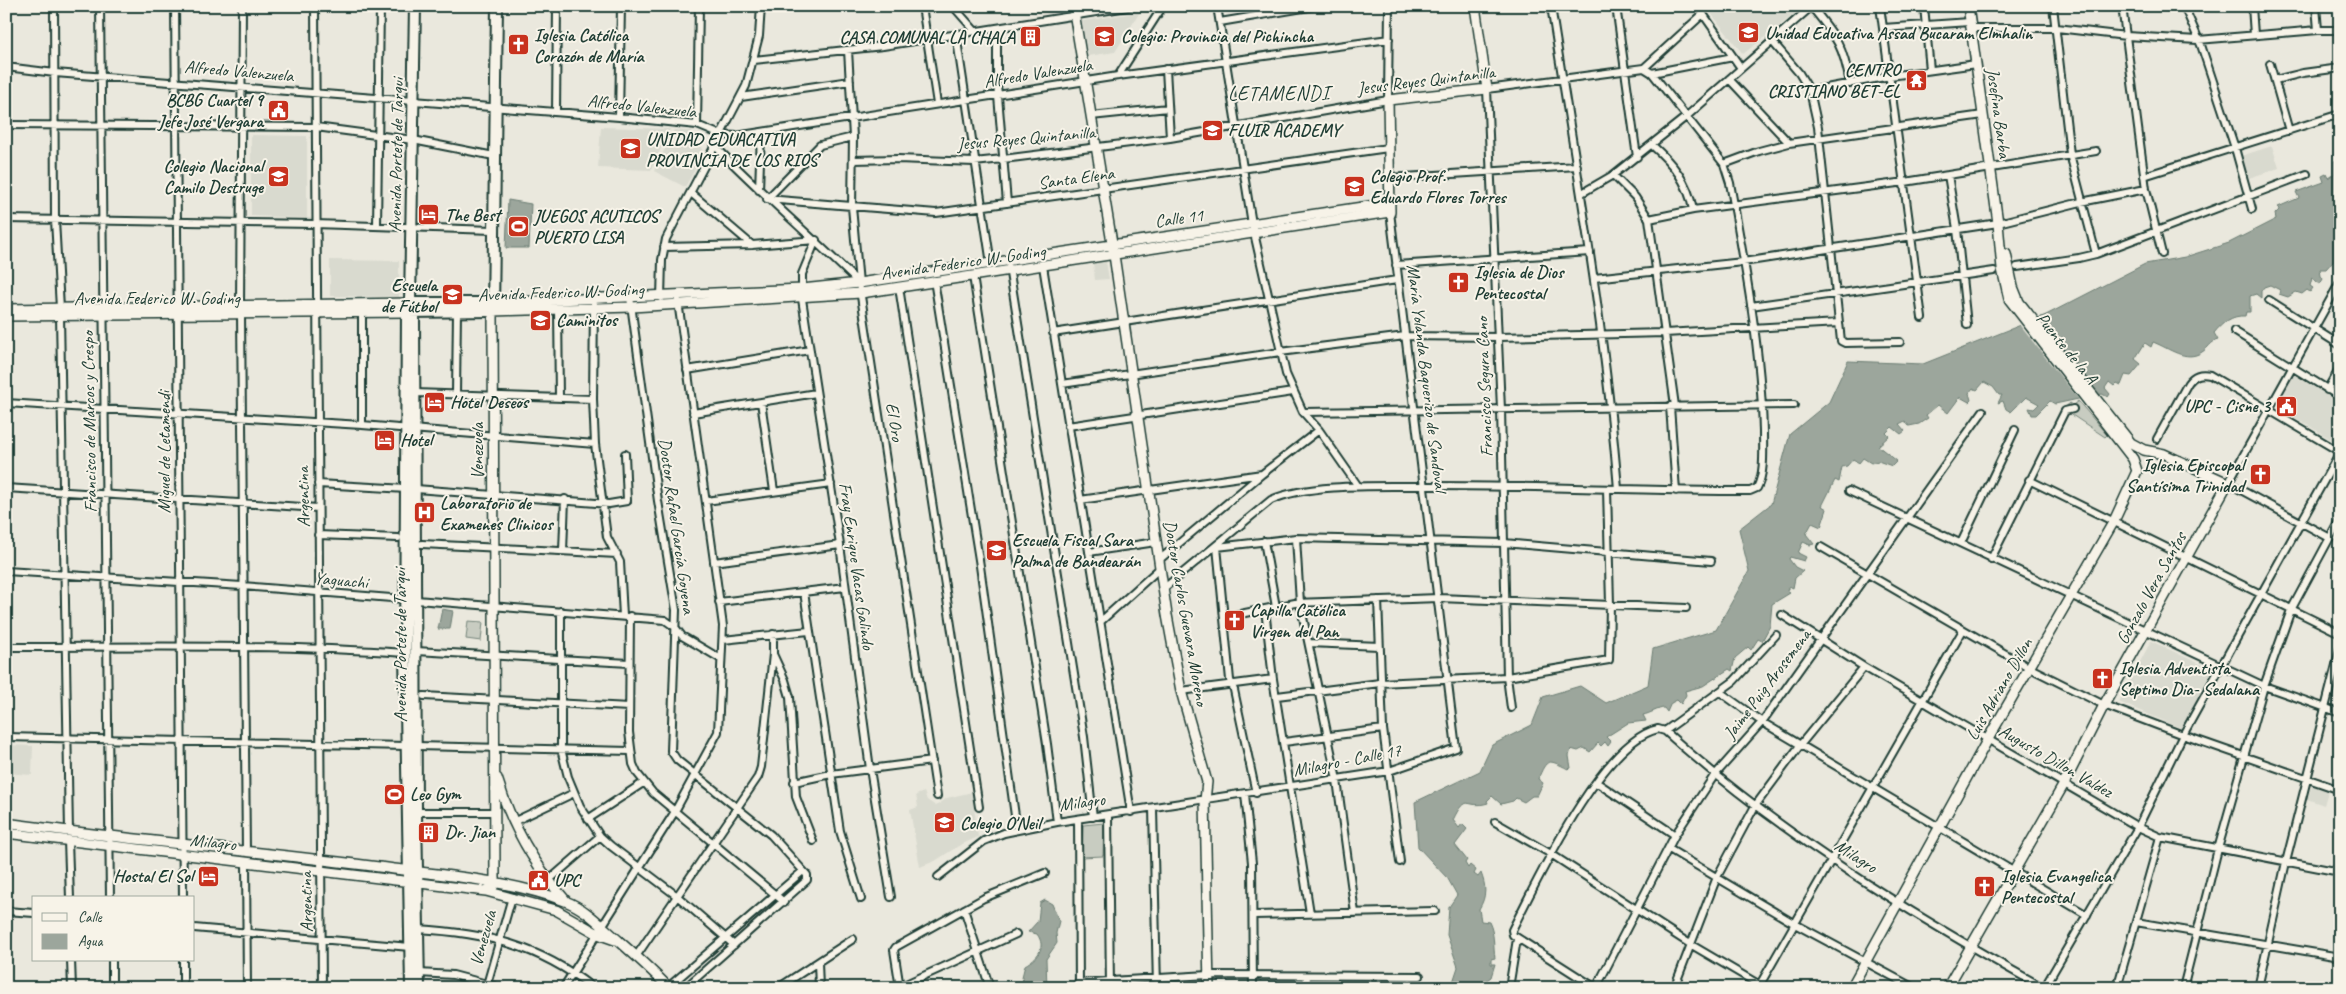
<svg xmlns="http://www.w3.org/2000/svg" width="2346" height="994" font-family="Caveat,sans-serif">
<rect width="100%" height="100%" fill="#eae8dd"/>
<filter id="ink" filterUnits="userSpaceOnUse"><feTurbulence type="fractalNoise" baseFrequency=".02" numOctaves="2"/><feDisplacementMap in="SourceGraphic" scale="10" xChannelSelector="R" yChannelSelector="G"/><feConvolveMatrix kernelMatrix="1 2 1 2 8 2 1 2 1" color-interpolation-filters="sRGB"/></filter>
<g filter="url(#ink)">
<path fill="#d9dacf" d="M1711,6h94l-62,48 -33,-42z
M1140,12l-25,40 -27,4 -6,-35z
M601,127l69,2 -19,41 -53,-2z
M674,130l17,1 12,20 -1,6 -17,30 -31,-16z
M251,135l56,1v82l-56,-2z
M2272,146l7,22 -30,10 -8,-22z
M330,260l69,1v36l-69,-1z
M1106,262l3,17 -14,1 -2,-17z
M2294,375l46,28v35l-3,5 -46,-28 5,-10 -13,-9z
M1008,539l4,19 -29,4 -2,-19z
M2151,641l62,29 -32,58 -62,-26z
M6,745l27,1 -1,29 -26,-2z
M2312,785l16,6 -4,14 -17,-6z
M924,792l3,8 9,6 11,-8 25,-6 6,45 -18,8 -25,16 -15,6 -10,-57 8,-3 -2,-12z"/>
<path fill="#c8ccc1" stroke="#74847a" d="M2078,401l29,34 -2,2 -42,-28 7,-6 3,2z
M468,621l15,1 -2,19 -15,-2z
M1104,823l-1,33 -21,1 1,-32z"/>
<path fill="#9ca69c" stroke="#6a7c72" d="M2340,160v93l-14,16h-6l1,7 2,3 -3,5 -8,-6 -2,8 3,2 -3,4 -3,-2 -5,4 -6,-2 -8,5 -9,-3 1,-4 -10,-5 -6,2 -3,4v7l-5,-4 -6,2v16h-4l-1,4c-13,-1 -23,7 -31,17l4,7c-8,2 -9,8 -16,12 -16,11 -33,-4 -49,-10l-2,5 -6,-4 -10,16 6,5 -10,12 -6,-1 -4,10 -4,-2 -3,3 -5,-4 -4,6 5,6 -2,3 -6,-3 -47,10 -5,-3 -14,14h-4l-3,-7 5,1 5,-5 -13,-7 -15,15 -5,-3 -3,-8 -5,2 4,-8h-3l-6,-8 -9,-5 -7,8 -4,-2 -4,5 2,7 -2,2 -9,-5 -12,16 -10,-8 -12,10 2,3 -9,6 -10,2 -4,-5 -6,3 6,7 -4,3 -9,-7 -6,6 3,3 -11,10 19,15 -5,5 -14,-5 -7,2 -8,-5 -4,5 -6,-4 -6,7 -5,1 -3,15 -4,-2 -13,26 5,3 -6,18 -9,-4 -6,11 8,10 -4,1 -7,-3 -5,11 8,4 -2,4 -14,-4 -1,2 6,8 8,4 -8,7 -2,10 -4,-2 -2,5 3,2 -18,11 -2,22 -8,15 -4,-2 -7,11 -3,-3 -13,11 -3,13 -3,-2 -26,17 -18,5 1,4 -5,9 -4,-4 -6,3 -4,9 -3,-4c-5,0 -15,6 -21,7l3,6 -18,2 -22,14 5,5 -3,4 -3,-4 -4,4 -3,-3 -8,9 -6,-4 -6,3 -7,-2 -2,7 2,12 -3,1c-20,-10 -21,-11 -30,10l5,4 -6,13h-5l-8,6 -8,-4 -3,3 -12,3 -9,-8 -5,5 1,2c-22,7 -21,-12 -35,17l6,8 3,-4 5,5 -12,16 12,15 -2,3 3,5 2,-3 6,5 -2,4 4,3 3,-4c5,13 6,23 -2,36l2,12 8,1c6,12 4,24 6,36l-4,1v5h4l-4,13 -4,3 3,6 8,-2 -2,4h-45l7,-21 -11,-32 2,-28 8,-12 -9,-16 -30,-32 -3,-45 65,-31 12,-26 40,-20 11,-28 37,-11 26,17 42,-18 5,-36 63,-19 33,-59 -10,-42 32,-25 19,-70 39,-32 19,-41 75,3 123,-49 99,-51 40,-7 44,-14 47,-24 -1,-5 4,-4 -1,-3 21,-9 -3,-6 28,-10 -2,-6 4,-2 2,4 6,-4v-13z
M508,200l23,4 -2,44h-23z
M442,609l11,2 -3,18h-12z
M1045,900l7,4 7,17 -3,12 1,10 -11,16 1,29h-23l-2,-11 3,-12c12,-7 22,-17 12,-31l-9,-2 10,-11 2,-18z"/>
<path fill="#eae8dd" d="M2037,316l64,80 -21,5 -62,-78z"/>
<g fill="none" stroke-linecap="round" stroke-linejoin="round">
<defs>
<path id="street" d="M54,6l1,214 5,88
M100,6l10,892
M175,6l8,892
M315,6l7,982
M922,6l15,98
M953,6l22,25
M1217,6l35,218 34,150 17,38 16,18 39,56
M1551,6c25,161 54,321 67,483
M1616,6l21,151
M1700,6l3,8 38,54
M1811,6c25,31 32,38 39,78
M1880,6l42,312
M1924,6l6,64
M2053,6l17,148 26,100
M2122,6l24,183 16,65
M2184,6l17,39 34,103 17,61
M2252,6l2,29
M2316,6l2,24
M1551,9l21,-3
M1220,22l95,-16
M997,28v56l10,119
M1883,28l87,-6
M1971,28h86l69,8 72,4 120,-10h22
M956,34l35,230
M1771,40l28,33 11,18 8,36 23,214 4,2 55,-1
M848,50l5,87 -1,70 7,76 78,513
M754,60l129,-14 251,-40
M2270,64l19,67
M6,67l49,6 564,44 78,8 24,10 15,1 382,-60 271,-37
M1644,68l59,-54
M1166,69l4,69
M1118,76l45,-70
M1729,79l60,64
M2275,80l28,-7 37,-5
M1810,91l80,-15 86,-12
M741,97l109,-16
M556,112l1,-106
M1091,116l77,-8
M619,117l2,-111
M6,125l310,2 97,13 81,16
M697,125l2,-119
M1652,145c20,18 36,36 41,65
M715,146c47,48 97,91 144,137
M853,160l45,-1 76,3 29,-3 167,-21 218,-38 1,-94
M1724,164l35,-13 30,-8 194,-28
M1613,175l22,22 14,22 26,187
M1948,175l9,54 10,96
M2144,176l196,-62
M1389,178l188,-12
M759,190l2,-58
M691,193l61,52
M1582,193l31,-18 74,-59 125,-110
M767,199l169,14 452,-65
M767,199l53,-54 33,-8
M6,219l309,5 178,6
M1649,219l44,-9 212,-28 191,-31
M377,226l3,-220
M816,240l-14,34v25l38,246 30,224 21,128
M664,247l88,-2 64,-5
M1396,265l194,-13
M1043,266l88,546
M1009,267l75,470 9,80
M2017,267l62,-9 17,-4 211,-80
M973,276l74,468 10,78
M1594,278l149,-16 255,-39 83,-21 65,-13
M934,280l46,286 37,264
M899,287l80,520
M630,297l28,204 18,109 -5,141 6,9 94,75 36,40v5l-122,108
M661,298l1,-38 4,-21 80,-153 13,-50 2,-30
M2269,300l71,45
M594,304l-1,95 2,45 12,93 13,25 3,54
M240,306l2,-300
M1751,306l243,-35
M558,309l1,89
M362,313v112
M241,314l5,537
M60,315l9,517
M2234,331l106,66
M1053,333l344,-53
M687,370l123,-20
M1062,384l218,-32 125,-16 93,1 167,-4 174,-10
M2327,390l13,-23
M415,393l178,6
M456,394l1,-83
M761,402l13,89
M6,403l356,22 233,19
M1670,406l6,85
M1303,412l491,-7
M693,413l123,-20
M1068,426l225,-34
M2157,439l31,-56c6,-8 12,-10 22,-8l130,77
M2029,480l311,153
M318,484l89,5
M6,488l312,20
M416,489l193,15 18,-3 -2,-47
M1849,491l415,195 76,27
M1080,500l182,-26
M706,501l125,-17
M318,535l80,3
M1296,538l4,65 37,177 18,133
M2330,538l-102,-55 112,-201
M1264,541l12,66
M1961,543l54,-113
M422,544l195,10
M1821,547l209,121 74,37 79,30 157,55
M563,551l2,-52
M1089,552l67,-10
M1991,559l74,-148 8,-2
M1159,560l103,-86 57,-44
M714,562l126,-17
M6,571l236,15 423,34 10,7 7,9 39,23
M1163,589l108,-89c35,-16 104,-14 143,-14 112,-1 224,5 336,5l7,-3c8,-15 6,-39 6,-56 -2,-83 -18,-167 -33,-249l-6,-19 -72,-91
M804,592l36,239 21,68
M1378,600l5,129 17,133
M719,602l126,-15
M1265,609l8,70 37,234
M561,611v138l7,28 12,29 20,30 11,10 66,50 57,49
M1782,615l82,52 274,160 22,10 180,35
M630,616l-1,116 4,32 4,9 16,20 131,109
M1225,617l70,-14 144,-5 247,10
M1100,622l60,-54
M773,634v20l12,26 5,17 6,100 17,44
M723,640l86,-9
M1309,643l70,3
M6,647c133,0 266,-3 399,6
M416,651l213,12
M1181,691l92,-12
M1720,692l42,30 325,193
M424,696l205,11
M1277,696l103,-13 127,-6 102,-17 1,-56 -3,-115
M1511,708l-4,-31 -6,-268 -14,-320 157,-21 8,5 81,-16
M1665,731c113,102 245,183 379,257
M6,737l400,9
M1284,742l99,-13
M416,746l214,5
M794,782l37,-8 101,-13
M1596,782l79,53
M1256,793l-22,-103 -4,-10 -13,-133 79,-9 208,5 207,18
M1245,794l7,69 1,125
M1153,808l4,180
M416,812h78
M1108,815l2,173
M588,819l55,-36
M1078,819l1,169
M513,822l61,-29
M1495,822l56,32 139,90 75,44
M68,841l2,57
M1669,849l126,75 119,64
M246,861l1,127
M938,877l46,-36 20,-8 53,-11 332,-51 67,-23 -66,-536
M548,881l52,-45
M964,909l26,79
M6,911l28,2
M1254,915l181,-4
M2136,922l204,35
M194,928l216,19
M418,929c68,4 120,16 175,59
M637,955l121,-178 3,-10 12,-113
M71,960l1,28
M112,960v28
M183,960v28
M818,962l1,26
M419,973l34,2 49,13
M1078,983l130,-8 212,1
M486,988l26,-91
M563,988l111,-175 44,-81 5,-106 -46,-332
M667,988l136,-117
M778,988l75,-49
M897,988l119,-54
M900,988l-6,-38 2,-3 88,-49 61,-25
M1306,988l1,-12
M1509,988l8,-49
M1596,988l79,-153 39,-59 48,-54 221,-311
M1596,988l-83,-53 -1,-5c25,-49 90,-189 146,-201l7,2 69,-50 42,-46
M1674,988l43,-111 38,-71 46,-62 63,-77
M1758,988l205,-358
M2044,988l94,-161 45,-92 157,-283
M2117,988l43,-151
M2183,988l35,-139 46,-163 27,-76 49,-91
M2258,988l28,-126 54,-213"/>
<path id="secondary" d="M1073,6l41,249 53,360 14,76 26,91 -2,18 4,188
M493,303l309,-14 57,-6 530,-80
M6,309l404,-6
M6,316l401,-4
M497,778c14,47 37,87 69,123
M6,823c124,17 249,28 373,44 61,8 127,12 186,34 22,8 37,26 54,40 17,15 34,30 50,47
M6,833l480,58 70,19 42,24 17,6
M486,891l7,-4 2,-5 -2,-571 139,-4 229,-14 529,-81 -2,-112 99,-11 -12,-83
M1851,988l137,-249 126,-218 23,-50 -4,-12 -124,-160 -7,-30 -4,-46 -30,-217
M1947,988l117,-204 40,-79 124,-222 -64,-29 -20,-4 -13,-7 -112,-141 -6,-15 -7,-33"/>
<path id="primary" d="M410,303l4,9 2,500 3,176
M410,303h83
M408,312l85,-1 4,-305
M411,988l-6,-335 2,-341 3,-9 5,-297"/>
</defs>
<use href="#street" stroke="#1f3d34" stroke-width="10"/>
<use href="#secondary" stroke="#1f3d34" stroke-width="12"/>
<use href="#primary" stroke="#1f3d34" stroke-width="14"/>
<use href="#street" stroke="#f7f3e8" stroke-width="6"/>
<use href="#secondary" stroke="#f7f3e8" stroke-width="9"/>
<use href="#primary" stroke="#f7f3e8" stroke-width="10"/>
</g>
</g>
<defs>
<symbol id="school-square" viewBox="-11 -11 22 22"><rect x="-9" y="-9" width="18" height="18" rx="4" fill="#c8321e" stroke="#f7f3e8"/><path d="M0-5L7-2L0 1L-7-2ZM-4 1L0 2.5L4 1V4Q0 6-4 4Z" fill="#fff"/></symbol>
<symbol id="building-square" viewBox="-11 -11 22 22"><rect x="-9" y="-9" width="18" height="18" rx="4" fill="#c8321e" stroke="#f7f3e8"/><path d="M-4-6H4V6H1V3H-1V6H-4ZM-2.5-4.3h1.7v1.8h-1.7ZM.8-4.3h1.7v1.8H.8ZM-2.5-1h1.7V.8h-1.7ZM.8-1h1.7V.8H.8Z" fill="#fff"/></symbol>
<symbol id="church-square" viewBox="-11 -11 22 22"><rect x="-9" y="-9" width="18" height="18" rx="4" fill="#c8321e" stroke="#f7f3e8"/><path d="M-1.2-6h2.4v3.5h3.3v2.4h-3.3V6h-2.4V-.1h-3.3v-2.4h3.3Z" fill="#fff"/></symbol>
<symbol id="temple-square" viewBox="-11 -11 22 22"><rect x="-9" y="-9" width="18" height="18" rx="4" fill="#c8321e" stroke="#f7f3e8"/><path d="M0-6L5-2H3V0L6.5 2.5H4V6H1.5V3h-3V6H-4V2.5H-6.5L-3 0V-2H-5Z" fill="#fff"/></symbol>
<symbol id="civic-square" viewBox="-11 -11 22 22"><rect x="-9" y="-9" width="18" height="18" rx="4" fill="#c8321e" stroke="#f7f3e8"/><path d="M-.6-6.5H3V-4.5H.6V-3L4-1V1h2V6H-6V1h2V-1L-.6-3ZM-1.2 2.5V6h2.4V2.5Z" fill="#fff"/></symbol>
<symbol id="hotel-square" viewBox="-11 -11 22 22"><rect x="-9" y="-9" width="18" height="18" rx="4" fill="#c8321e" stroke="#f7f3e8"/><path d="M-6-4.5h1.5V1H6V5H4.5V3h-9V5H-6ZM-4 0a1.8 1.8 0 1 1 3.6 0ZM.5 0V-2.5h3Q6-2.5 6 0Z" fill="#fff"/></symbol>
<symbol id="stadium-square" viewBox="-11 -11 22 22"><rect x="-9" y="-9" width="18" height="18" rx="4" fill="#c8321e" stroke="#f7f3e8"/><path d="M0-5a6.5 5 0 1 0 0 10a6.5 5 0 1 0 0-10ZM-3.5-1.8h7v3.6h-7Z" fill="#fff"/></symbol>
<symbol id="hospital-square" viewBox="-11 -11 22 22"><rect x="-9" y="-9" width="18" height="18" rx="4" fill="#c8321e" stroke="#f7f3e8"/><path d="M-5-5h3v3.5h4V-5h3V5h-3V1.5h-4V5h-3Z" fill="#fff"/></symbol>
</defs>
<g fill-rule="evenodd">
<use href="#school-square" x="1736" y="20" width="25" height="25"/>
<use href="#school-square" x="1092" y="24" width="25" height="25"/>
<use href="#building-square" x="1018" y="24" width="25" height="25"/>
<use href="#church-square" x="506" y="32" width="25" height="25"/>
<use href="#temple-square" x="1904" y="68" width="25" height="25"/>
<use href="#civic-square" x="266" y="98" width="25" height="25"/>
<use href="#school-square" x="1200" y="118" width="25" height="25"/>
<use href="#school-square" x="618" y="136" width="25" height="25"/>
<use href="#school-square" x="266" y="164" width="25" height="25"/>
<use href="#school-square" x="1342" y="174" width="25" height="25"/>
<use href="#hotel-square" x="416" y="202" width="25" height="25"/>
<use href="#stadium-square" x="506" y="214" width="25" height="25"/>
<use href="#church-square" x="1446" y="270" width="25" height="25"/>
<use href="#school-square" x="440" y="282" width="25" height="25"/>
<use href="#school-square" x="528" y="308" width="25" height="25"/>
<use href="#hotel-square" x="422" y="390" width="25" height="25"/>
<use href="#civic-square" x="2274" y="394" width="25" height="25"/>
<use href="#hotel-square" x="372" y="428" width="25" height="25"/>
<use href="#church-square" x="2248" y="462" width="25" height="25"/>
<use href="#hospital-square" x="412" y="500" width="25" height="25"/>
<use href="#school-square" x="984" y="538" width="25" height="25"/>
<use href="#church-square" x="1222" y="608" width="25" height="25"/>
<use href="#church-square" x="2090" y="666" width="25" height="25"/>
<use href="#stadium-square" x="382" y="782" width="25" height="25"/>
<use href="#school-square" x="932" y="810" width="25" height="25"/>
<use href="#building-square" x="416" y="820" width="25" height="25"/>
<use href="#hotel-square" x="196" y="864" width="25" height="25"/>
<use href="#civic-square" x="526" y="868" width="25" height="25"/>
<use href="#church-square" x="1972" y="874" width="25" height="25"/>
</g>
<g text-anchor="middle" stroke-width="4" stroke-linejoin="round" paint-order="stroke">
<g font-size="18" font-weight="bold" fill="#1f3d34" stroke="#f7f3e8" text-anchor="start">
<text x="1765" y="39">Unidad Educativa Assad Bucaram Elmhalin</text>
<text x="534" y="41">Iglesia Católica<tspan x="534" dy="21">Corazón de María</tspan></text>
<text x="1121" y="42">Colegio: Provincia del Pichincha</text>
<text x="1015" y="43" text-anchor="end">CASA COMUNAL LA CHALA</text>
<text x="1900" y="76" text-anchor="end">CENTRO<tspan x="1900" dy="21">CRISTIANO BET-EL</tspan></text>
<text x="263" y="106" text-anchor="end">BCBG Cuartel 9<tspan x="263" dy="21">Jefe José Vergara</tspan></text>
<text x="1228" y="136">FLUIR ACADEMY</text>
<text x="646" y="145">UNIDAD EDUACATIVA<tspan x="646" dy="21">PROVINCIA DE LOS RIOS</tspan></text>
<text x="263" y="172" text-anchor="end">Colegio Nacional<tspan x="263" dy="21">Camilo Destruge</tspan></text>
<text x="1370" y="182">Colegio Prof.<tspan x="1370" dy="21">Eduardo Flores Torres</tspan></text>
<text x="445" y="221">The Best</text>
<text x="534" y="222">JUEGOS ACUTICOS<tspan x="534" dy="21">PUERTO LISA</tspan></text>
<text x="1474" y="278">Iglesia de Dios<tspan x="1474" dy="21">Pentecostal</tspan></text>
<text x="437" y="291" text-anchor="end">Escuela<tspan x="437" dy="21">de Fútbol</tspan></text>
<text x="556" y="326">Caminitos</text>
<text x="450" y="408">Hotel Deseos</text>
<text x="2270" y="412" text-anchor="end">UPC - Cisne 3</text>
<text x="400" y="446">Hotel</text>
<text x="2244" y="471" text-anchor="end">Iglesia Episcopal<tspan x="2244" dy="21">Santísima Trinidad</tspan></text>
<text x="440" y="509">Laboratorio de<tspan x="440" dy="21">Examenes Clinicos</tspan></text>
<text x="1012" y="546">Escuela Fiscal Sara<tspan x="1012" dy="21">Palma de Bandearán</tspan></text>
<text x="1250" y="616">Capilla Católica<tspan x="1250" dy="21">Virgen del Pan</tspan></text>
<text x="2119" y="674">Iglesia Adventista<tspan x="2119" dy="21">Septimo Dia- Sedalana</tspan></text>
<text x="410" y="800">Leo Gym</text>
<text x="960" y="829">Colegio O'Neil</text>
<text x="445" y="838">Dr. Jian</text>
<text x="193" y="882" text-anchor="end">Hostal El Sol</text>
<text x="2001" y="882">Iglesia Evangelica<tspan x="2001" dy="21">Pentecostal</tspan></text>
<text x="554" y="886">UPC</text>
</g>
<g font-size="18" fill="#1f3d34" stroke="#f7f3e8">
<text transform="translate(239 71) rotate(5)" y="6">Alfredo Valenzuela</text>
<text transform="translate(1038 73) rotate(-9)" y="6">Alfredo Valenzuela</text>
<text transform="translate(1426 80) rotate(-7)" y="6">Jesus Reyes Quintanilla</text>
<text transform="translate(642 106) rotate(6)" y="6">Alfredo Valenzuela</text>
<text transform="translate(1999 113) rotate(82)" y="6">Josefina Barba</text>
<text transform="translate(1026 138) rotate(-5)" y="6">Jesus Reyes Quintanilla</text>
<text transform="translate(396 155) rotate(-89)" y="6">Avenida Portete de Tarqui</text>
<text transform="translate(1076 178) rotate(-8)" y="6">Santa Elena</text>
<text transform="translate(1179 218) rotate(-8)" y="6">Calle 11</text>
<text transform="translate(963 262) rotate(-8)" y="6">Avenida Federico W. Goding</text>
<text transform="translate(561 292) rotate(-2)" y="6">Avenida Federico W. Goding</text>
<text x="157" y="304">Avenida Federico W. Goding</text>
<text transform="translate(2067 348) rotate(51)" y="6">Puente de la A</text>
<text transform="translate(1427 378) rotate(83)" y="6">María Yolanda Baquerizo de Sandoval</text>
<text transform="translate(1484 387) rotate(-92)" y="6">Francisco Segura Cano</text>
<text transform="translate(89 422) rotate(-91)" y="6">Francisco de Marcos y Crespo</text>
<text transform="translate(895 422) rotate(81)" y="6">El Oro</text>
<text transform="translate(477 451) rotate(-90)" y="6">Venezuela</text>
<text transform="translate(164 452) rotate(-90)" y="6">Miguel de Letamendi</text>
<text transform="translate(303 497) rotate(-91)" y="6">Argentina</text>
<text transform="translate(677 526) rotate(82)" y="6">Doctor Rafael García Goyena</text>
<text transform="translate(857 566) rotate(82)" y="6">Fray Enrique Vacas Galindo</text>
<text transform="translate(341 580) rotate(5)" y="6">Yaguachi</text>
<text transform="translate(2151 588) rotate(-61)" y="6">Gonzalo Vera Santos</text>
<text transform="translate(1186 613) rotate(80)" y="6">Doctor Carlos Guevara Moreno</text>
<text transform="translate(400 645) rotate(-90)" y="6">Avenida Portete de Tarqui</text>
<text transform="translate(1767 684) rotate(-53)" y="6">Jaime Puig Arosemena</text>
<text transform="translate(1999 689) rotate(-60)" y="6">Luis Adriano Dillon</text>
<text transform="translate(1347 760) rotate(-11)" y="6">Milagro - Calle 17</text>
<text transform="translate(2056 761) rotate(30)" y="6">Augusto Dillon Valdez</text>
<text transform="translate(1082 802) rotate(-8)" y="6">Milagro</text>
<text transform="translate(213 842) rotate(6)" y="6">Milagro</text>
<text transform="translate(1856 856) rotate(33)" y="6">Milagro</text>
<text transform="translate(306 902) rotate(-91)" y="6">Argentina</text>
<text transform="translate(483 938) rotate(-74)" y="6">Venezuela</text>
</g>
<g font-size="20" letter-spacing="1" fill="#1f3d34" stroke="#f7f3e8">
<text x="1279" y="100">LETAMENDI</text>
</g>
</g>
<rect width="2346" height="994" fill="none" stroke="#f7f3e8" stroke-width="25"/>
<rect x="12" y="12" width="2321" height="969" fill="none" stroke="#1f3d34" stroke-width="2" filter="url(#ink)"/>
<rect x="32" y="896" width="162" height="65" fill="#f7f3e8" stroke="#a1aaa0"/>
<rect x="42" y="913" width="25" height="8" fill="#f7f3e8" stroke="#a1aaa0"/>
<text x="78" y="922" font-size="15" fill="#1f3d34">Calle</text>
<rect x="42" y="934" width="25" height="15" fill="#9ca69c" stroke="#a1aaa0"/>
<text x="78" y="946" font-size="15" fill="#1f3d34">Agua</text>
</svg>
